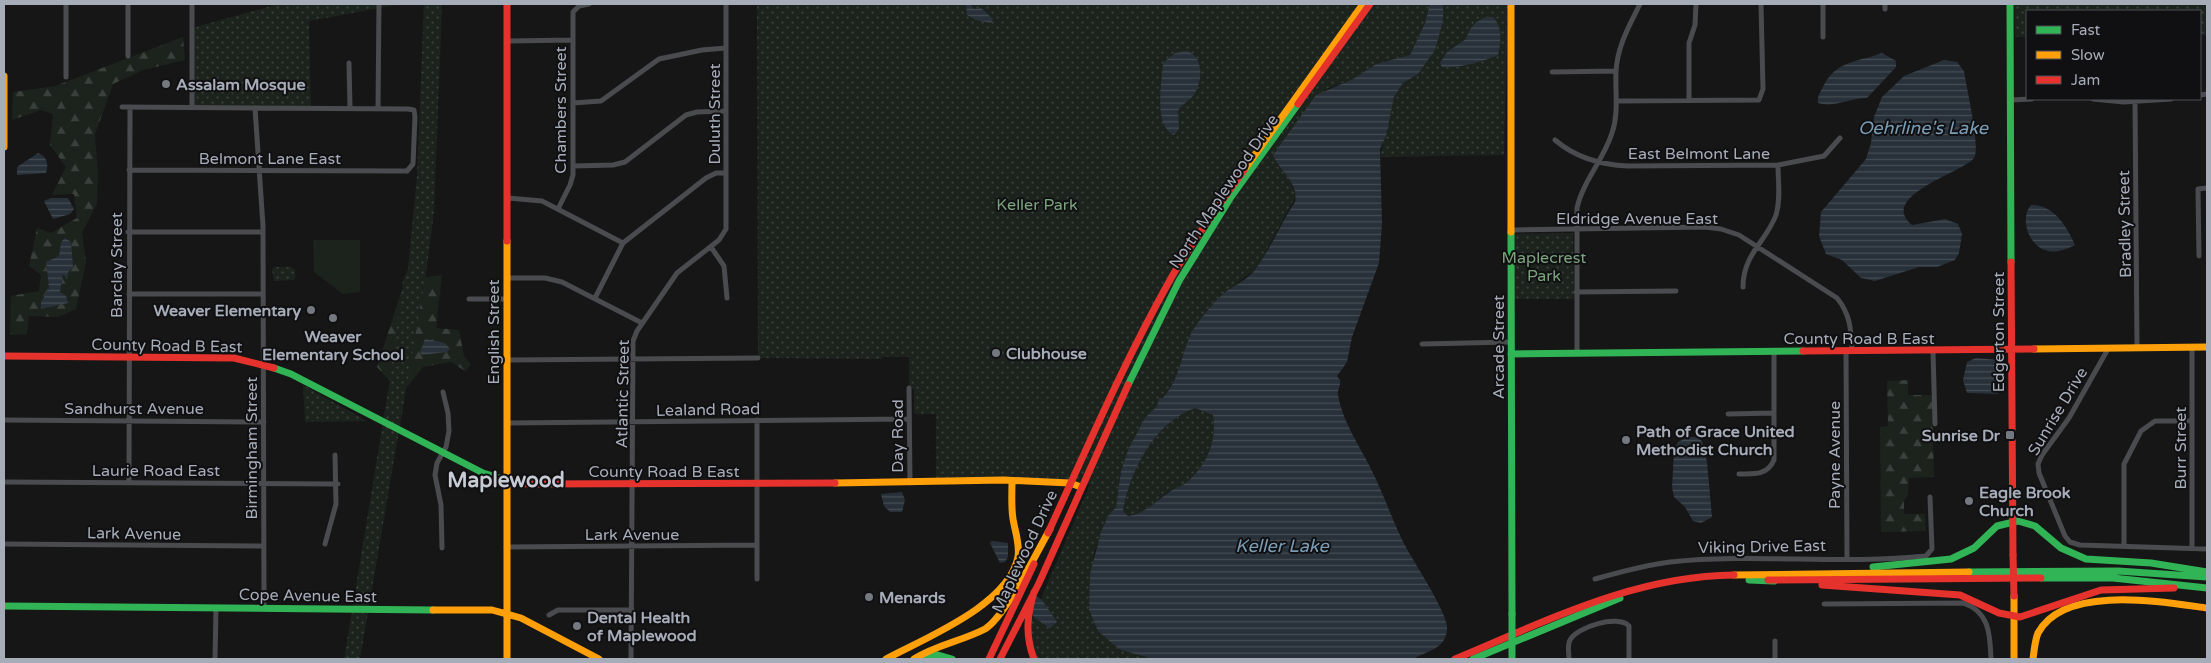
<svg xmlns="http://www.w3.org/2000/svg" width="2211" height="663" font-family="'Varela Round',sans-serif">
<defs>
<pattern id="forest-firs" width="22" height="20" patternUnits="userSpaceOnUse" patternTransform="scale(1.25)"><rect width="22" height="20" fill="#1c231c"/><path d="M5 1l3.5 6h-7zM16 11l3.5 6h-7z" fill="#3a403b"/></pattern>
<pattern id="park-dots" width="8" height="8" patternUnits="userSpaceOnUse" patternTransform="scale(1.25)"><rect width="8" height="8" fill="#1c231c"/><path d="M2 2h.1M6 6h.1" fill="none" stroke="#3a403b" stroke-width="1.8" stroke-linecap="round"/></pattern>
<pattern id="water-rules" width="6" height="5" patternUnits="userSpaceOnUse" patternTransform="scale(1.25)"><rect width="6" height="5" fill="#283139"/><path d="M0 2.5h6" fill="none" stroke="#444c54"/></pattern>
</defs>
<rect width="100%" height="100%" fill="#161616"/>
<path fill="#1c231c" d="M313,240h47v52l-17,2 -29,-22z"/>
<path fill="url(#forest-firs)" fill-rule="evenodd" d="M183,37l2,23 -42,10 -30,14 -18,50 3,41 -1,28 -15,30 4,29 -10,47 -18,8 -29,-1 -2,18 -17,1 1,-39 28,-5 2,-16 -12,-9 8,-38 14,5 26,-15 -3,-24 -22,1 14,-28 -16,-22 3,-31 -12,-4 -29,10 1,-28 42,-6zM61,242l5,36 -3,-5 -3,19 -19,10 8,-14 -3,-26 13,-6z
M442,275l-6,53 23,2 5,26 7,9 -6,6 -14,-9 -28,5 -15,19 -17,-4 -14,-15 28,-87z
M1908,380v15h24l2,82 -25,1 -1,17 -4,6v13h21l1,17 -45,1 -1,-105 8,-1 -1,-45z"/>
<path fill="url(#park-dots)" d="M278,4h123l-92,17 2,87 -119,-1v-79z
M424,4h18l-8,208 -8,61 -66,386h-16l45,-273 14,-105 5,-12 9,-93z
M757,4h673l-5,19 -15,32 -34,9 -23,15 -27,10 -49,76 12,12 7,19 -29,53 -3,9 -11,13 -11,8 -32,32 -17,21 -9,27 -16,33 -40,58 -7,21 -5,36 -8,9 -14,37 -5,57 9,21 23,19 32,9h-120l-5,-30 62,-145 -39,-4 -115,1v-67h-22v-25l-5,-1v-31h-27v2l-124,-1z
M1443,4h65l-4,151 -124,2 14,-60 9,-14 15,-9 25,-53z
M2014,4h193v31h-7v-24h-173v26h-12z
M1573,233l1,66h-60v-65z
M275,267h16l4,3v10l-21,1 -2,-12z
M303,385l64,36 -62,1z
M1195,408l18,7c4,25 -5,49 -25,66 -5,5 -14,7 -20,11 -13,10 -23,21 -40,24l-5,-5c7,-40 31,-88 72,-103z"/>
<path fill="url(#water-rules)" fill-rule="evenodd" d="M966,4h4l4,5 7,-1 12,11 -2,4 -15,-3 -9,-5z
M1430,4h13v17l-8,29 -17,24 -15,9 -9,14 -8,39 -6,13 2,75 -3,39 -27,74 -5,25 -10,14 3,4c1,6 -3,10 -2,15 5,28 22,51 34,76 13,26 22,55 36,80 8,14 41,65 39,78 -1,20 -20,22 -34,30h-260l-32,-9 -8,-6 -15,-13 -9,-21 1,-36 11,-42 7,-16 8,-9 5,-36 7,-21 17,-32 12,-12 2,-8h4c17,-19 18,-44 29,-66 6,-11 27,-37 38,-43 8,-5 18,-11 24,-18 15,-19 27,-48 41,-69 4,-20 -16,-31 -22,-47l43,-60 37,-16 23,-15 34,-9 15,-32zM1195,408l18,7c4,25 -5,49 -25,66 -5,5 -14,7 -20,12 -13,9 -24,21 -40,23l-5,-5c7,-40 31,-88 72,-103z
M1487,17h6c10,11 8,24 5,38 -13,6 -42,14 -56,12l-2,-4 7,-11 19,-13c4,-12 9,-18 21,-22z
M1187,51c18,6 16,33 5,46 -4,5 -10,7 -14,14l1,18 -5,6c-21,-9 -12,-53 -11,-72l12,-10z
M1882,53l14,8v6l-29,31c-17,0 -33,10 -49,5 -1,-7 3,-12 6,-18 13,-25 35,-23 58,-32z
M1944,60l13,2 7,9c2,15 17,77 10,87 -10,14 -97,38 -62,67l33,-6 13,5 4,10 -3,19 -4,7 -18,7h-18l-44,14 -14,-3 -19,-18 -16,-6 -7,-18 2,-24 45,-53 5,-16 3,-26 8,-20 22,-21z
M38,153c9,3 11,12 8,20l-29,2v-8z
M51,198h17l6,11 -4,5 -17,5 -9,-18z
M2031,205c22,-1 36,21 44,40 -8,4 -18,8 -27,6 -19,-4 -29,-32 -17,-46z
M65,238l6,4 2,25 -5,5 -1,7 -4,-5 -3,18 6,4 2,7 -27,6v-7l8,-14 -3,-26 13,-6 2,-14z
M425,339l20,4 5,6 -3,3 -25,3 -2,-3z
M1976,358l22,2 3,5 -3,29 -31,-1 -4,-13 4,-18z
M1688,437h8l6,4 5,21 5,55 -11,6 -8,-2 -8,-14 -11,-10 -2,-10 2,-36 4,-9z
M902,492l3,8 -3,12h-12l-6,-6 -3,-12z
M992,541l16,2v14l-3,5 -5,1 -10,-20z
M1036,596l6,4 15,22 -7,6 -15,-10 -6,-8z"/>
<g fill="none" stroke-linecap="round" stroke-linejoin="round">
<path stroke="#4a4b4f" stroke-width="5" d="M66,4v73
M128,4v52
M192,4v103
M1823,4v33
M1885,4v5
M507,41l66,-1
M349,63l1,45
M1552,72l64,-1
M2200,95l7,-1
M2093,99l31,3 47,-3
M2135,99l2,249
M1689,100v-57l6,-18 1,-21
M2010,100l22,-1
M1616,101l143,-1 4,-11 -2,-85
M573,103l28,-2 58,-42 43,-9 24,-2
M122,107l286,2 6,1 1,7 -2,47 -6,7 -278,-1
M255,108l8,118 1,382
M378,108l1,-104
M1555,140c20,17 46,25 73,26l150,-1 46,-9 16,-18
M573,166l40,-1 12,-3 61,-47 11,-3 29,-1
M507,198l35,3 81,42 83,-65 10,-5h10
M558,209l12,-24 3,-10v-163l6,-6 10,-2
M1511,230l194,-3 16,2 18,6 98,63c14,17 14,33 15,53
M128,232h135
M711,247l13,19 3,32
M2199,256l-1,-67 9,-1
M507,278h38l17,4 80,41
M1743,287c0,-33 23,-45 33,-72 5,-16 2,-34 2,-50
M1576,292l100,-1
M129,294h134
M595,298l28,-55
M469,299h38
M1422,344l89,-2
M2192,348v200
M2108,349l-39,69 -27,37 -4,9 1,9 26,63 5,6 10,3 127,4
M1846,351l1,208
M1933,351l2,73
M1577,353v-145c6,-27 27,-49 35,-75 7,-20 3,-41 4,-61 1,-25 13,-46 24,-68
M507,360l251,-2
M909,388l1,95
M1728,414l46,-1
M4,420l260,2
M757,420v159
M507,423l402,-4
M1739,474c14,0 28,2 35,-14v-108
M4,482l334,2
M129,483l1,-376
M4,544l260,2
M325,544l11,-40 -1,-49
M2124,546v-82l17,-33 14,-10h37
M506,547l251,-2
M442,548l-1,-43 -6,-30 2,-12 9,-16 3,-16 -1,-18 -5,-21
M1595,579c25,-7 50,-14 75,-17 85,-9 171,3 256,-6l6,-7 -2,-52
M1824,604l139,-1c27,9 27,32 28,56
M549,615l9,-5h74
M1775,641v18
M215,659l1,-51
M631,659l2,-318 4,-10 40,-58 42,-33 7,-11v-225
M1569,659c0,-6 -2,-14 1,-19 7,-13 48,-26 59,-14v33"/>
<path stroke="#30b455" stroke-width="7" d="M2010,4l1,258
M1511,232l1,382
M1511,354l292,-3
M274,368l17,6 192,99 30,9
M1128,385l51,-104 52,-84 67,-93
M1873,567l78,-8 23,-11 23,-22 21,-5 17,5 26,22 25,11 65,4 56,9
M1969,572l149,-1 89,6
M2041,578h72l94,10
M1749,580l25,1
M4,606l429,4
M923,659l15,-4 14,4
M1473,659l147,-61"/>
<path stroke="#ff9f0a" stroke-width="7" d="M1511,4v228
M4,76v71
M1244,170l119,-166
M507,241v418
M2034,349l173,-2
M835,483l169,-3 66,3 11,4
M1734,575l235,-3
M2014,596v63
M433,610h59l29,8 78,41
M886,659c39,-21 123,-54 132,-102 2,-13 -3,-26 -5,-38 -2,-12 -1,-25 -1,-38
M914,659c22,-14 48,-18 71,-30 20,-12 52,-77 65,-100
M2033,659c1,-8 2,-19 5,-26 26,-49 125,-31 169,-25"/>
<path stroke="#e5322d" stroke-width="7" d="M507,4v237
M1298,104l72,-100
M2011,262l2,293
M1803,351l231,-2
M4,356l230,2 40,10
M513,482l14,2 308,-1
M1048,533c39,-85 76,-171 122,-253 22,-39 49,-75 74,-110
M1768,580l273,-2
M1822,585l138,10 39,18 21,4 81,-27 73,-2
M1034,592c-7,23 -9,44 0,67
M989,659l45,-95
M1000,659l39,-76 89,-198
M1455,659c92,-38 178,-83 279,-84"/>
<path stroke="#30b455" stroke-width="7" d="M1512,614v45"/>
<path stroke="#e5322d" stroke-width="7" d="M2013,555l1,41"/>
</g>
<g fill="#74787f" stroke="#101012" stroke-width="2">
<circle cx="166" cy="84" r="5"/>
<circle cx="311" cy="310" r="5"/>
<circle cx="333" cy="318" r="5"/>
<circle cx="996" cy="353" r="5"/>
<rect x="2005" y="430" width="10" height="10" rx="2.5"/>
<circle cx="1626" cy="440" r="5"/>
<circle cx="1969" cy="501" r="5"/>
<circle cx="869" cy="597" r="5"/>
<circle cx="577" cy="626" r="5"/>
</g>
<g text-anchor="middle" stroke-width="4" stroke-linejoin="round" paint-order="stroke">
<g font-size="16" font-weight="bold" fill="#a6acb8" stroke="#101012" text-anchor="start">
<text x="176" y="90">Assalam Mosque</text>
<text x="301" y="316" text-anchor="end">Weaver Elementary</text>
<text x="333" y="342" text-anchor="middle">Weaver<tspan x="333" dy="18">Elementary School</tspan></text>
<text x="1006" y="359">Clubhouse</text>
<text x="1636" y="437">Path of Grace United<tspan x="1636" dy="18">Methodist Church</tspan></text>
<text x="2000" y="441" text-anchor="end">Sunrise Dr</text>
<text x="1979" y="498">Eagle Brook<tspan x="1979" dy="18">Church</tspan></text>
<text x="879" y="603">Menards</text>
<text x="587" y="623">Dental Health<tspan x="587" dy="18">of Maplewood</tspan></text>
</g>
<g font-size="16" fill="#a6acb8" stroke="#101012">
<text transform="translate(560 110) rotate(-90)" y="6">Chambers Street</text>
<text transform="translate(714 114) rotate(-90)" y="6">Duluth Street</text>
<text x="1699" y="159">East Belmont Lane</text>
<text x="270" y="164">Belmont Lane East</text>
<text transform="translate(1223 191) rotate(-56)" y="6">North Maplewood Drive</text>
<text x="1637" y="224">Eldridge Avenue East</text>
<text transform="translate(2124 224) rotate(-91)" y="6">Bradley Street</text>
<text transform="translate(116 265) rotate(-90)" y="6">Barclay Street</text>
<text transform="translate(493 332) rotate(-90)" y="6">English Street</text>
<text transform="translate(1998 332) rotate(-90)" y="6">Edgerton Street</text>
<text x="1859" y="344">County Road B East</text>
<text transform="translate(167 345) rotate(1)" y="6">County Road B East</text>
<text transform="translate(1498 347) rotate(-90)" y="6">Arcade Street</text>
<text transform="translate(622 394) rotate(-89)" y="6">Atlantic Street</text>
<text x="134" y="414">Sandhurst Avenue</text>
<text transform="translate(708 409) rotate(-1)" y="6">Lealand Road</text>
<text transform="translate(2057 411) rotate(-59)" y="6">Sunrise Drive</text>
<text transform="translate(897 436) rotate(-90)" y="6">Day Road</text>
<text transform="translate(251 448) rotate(-90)" y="6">Birmingham Street</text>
<text transform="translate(2180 448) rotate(-90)" y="6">Burr Street</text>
<text transform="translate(1834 455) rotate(-90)" y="6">Payne Avenue</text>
<text x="156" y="476">Laurie Road East</text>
<text x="664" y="477">County Road B East</text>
<text transform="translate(134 533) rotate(1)" y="6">Lark Avenue</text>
<text x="632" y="540">Lark Avenue</text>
<text transform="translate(1762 546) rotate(-1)" y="6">Viking Drive East</text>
<text transform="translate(1024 551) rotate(-65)" y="6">Maplewood Drive</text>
<text transform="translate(308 595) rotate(1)" y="6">Cope Avenue East</text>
</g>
<g font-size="16" fill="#7ba47d" stroke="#101012">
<text x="1037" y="210">Keller Park</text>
<text x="1544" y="263">Maplecrest<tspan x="1544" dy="18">Park</tspan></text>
</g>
<g font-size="18" font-style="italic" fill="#7a9cb5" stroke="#101012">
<text x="1923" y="134">Oehrline's Lake</text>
<text x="1282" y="552">Keller Lake</text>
</g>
<g font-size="21" font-weight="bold" fill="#c7cbd4" stroke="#101012">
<text x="506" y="487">Maplewood</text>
</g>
</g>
<rect width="2211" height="663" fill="none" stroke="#a6acb8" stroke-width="10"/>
<rect x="2026" y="10" width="175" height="90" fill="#101012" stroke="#4c4e54"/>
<rect x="2036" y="26" width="25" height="8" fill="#30b455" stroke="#4c4e54"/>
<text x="2071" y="35" font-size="15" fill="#a6acb8">Fast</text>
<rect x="2036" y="51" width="25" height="8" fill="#ff9f0a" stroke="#4c4e54"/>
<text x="2071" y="60" font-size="15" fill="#a6acb8">Slow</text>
<rect x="2036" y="76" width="25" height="8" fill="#e5322d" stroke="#4c4e54"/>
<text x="2071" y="85" font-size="15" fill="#a6acb8">Jam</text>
</svg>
